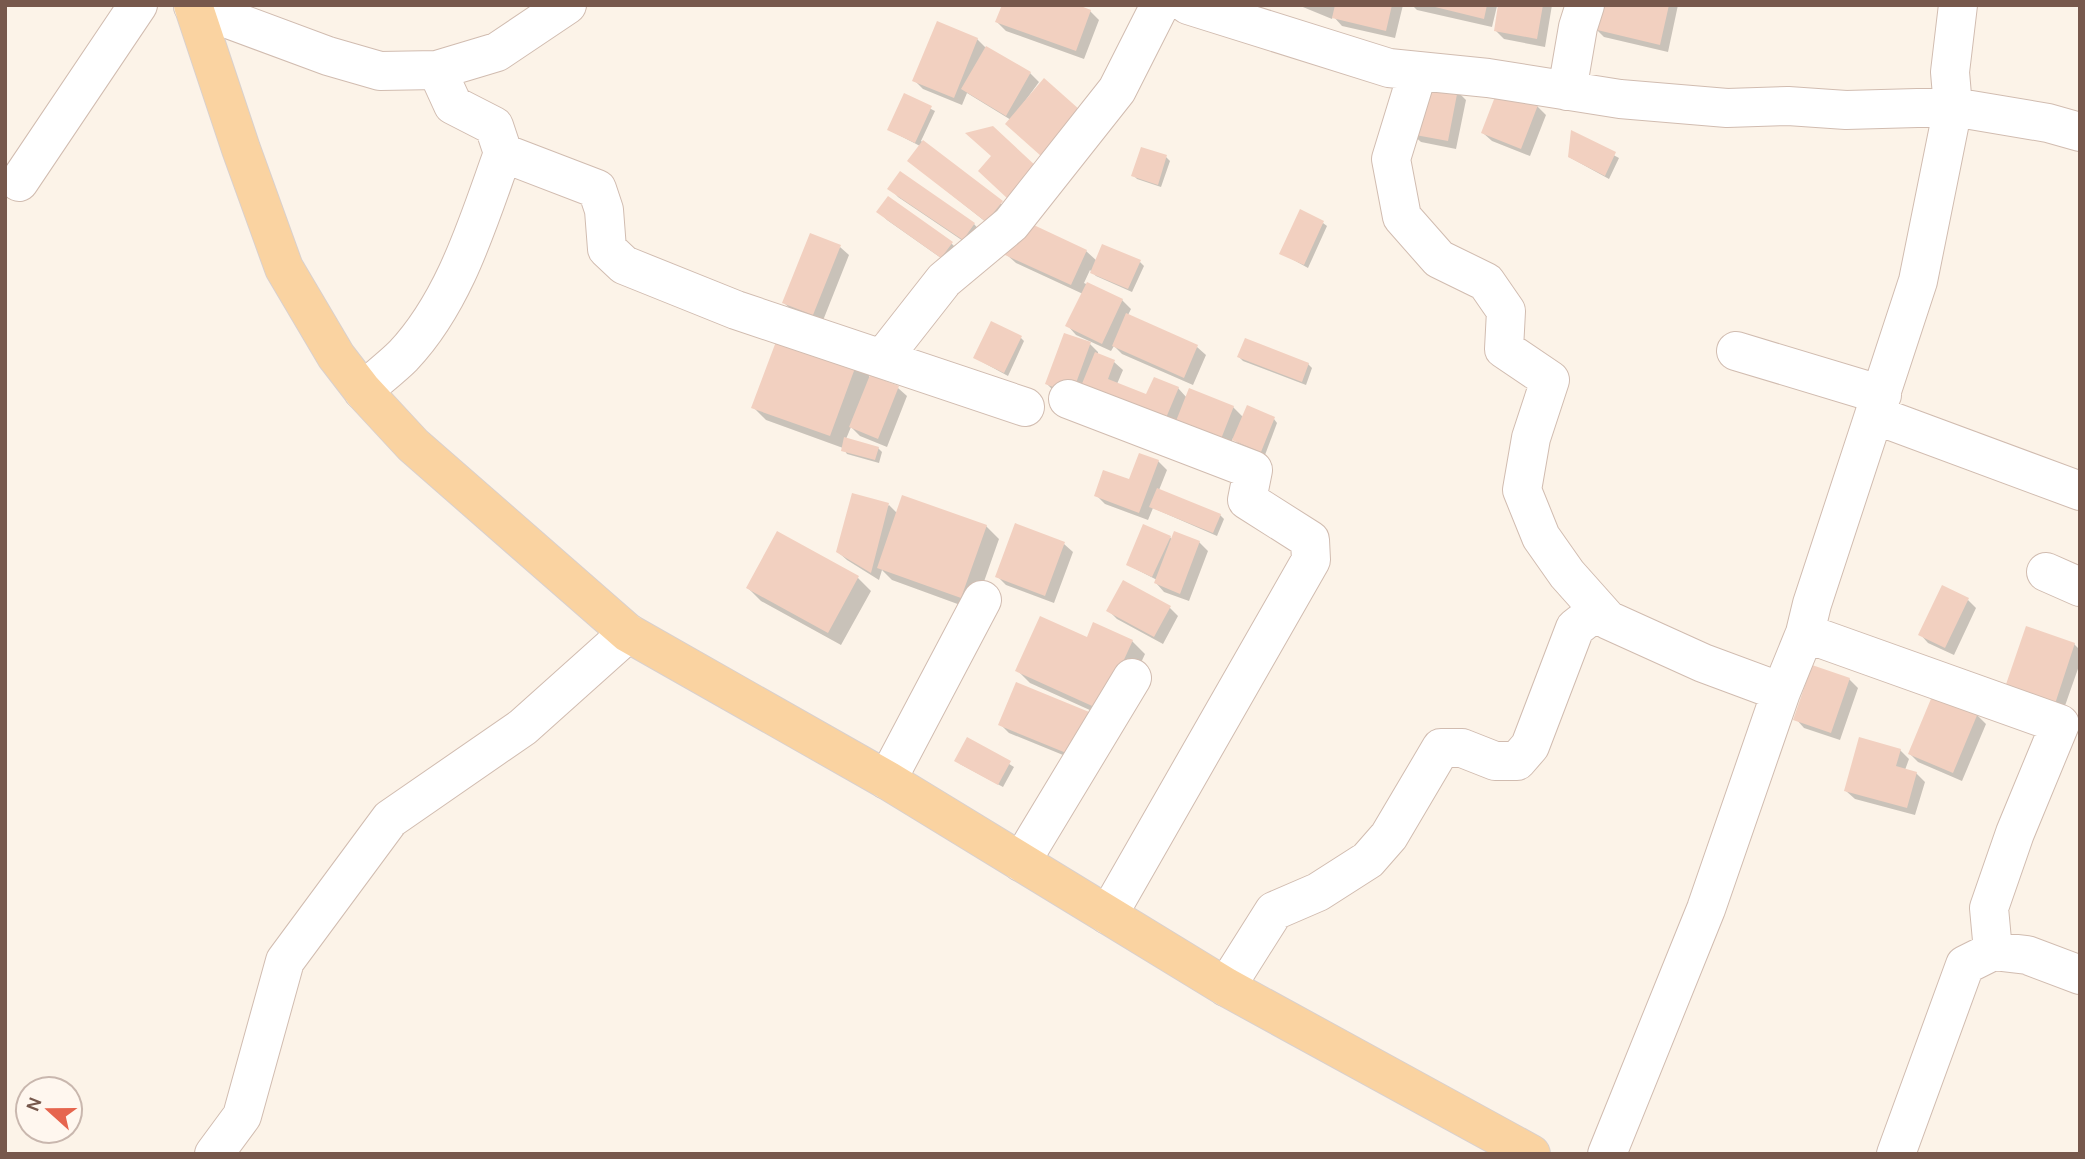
<svg xmlns="http://www.w3.org/2000/svg" width="2085" height="1159" font-family="Karla,sans-serif">
<rect width="100%" height="100%" fill="#fcf3e8"/>
<path fill="#0003" d="M1298,5h105l-8,33 -53,-12 -9,-10 -1,3z
M1412,5h140l-7,42 -41,-8 -8,-8 4,-24 -3,-1 -5,21 -75,-17z
M1601,5h77l-10,47 -64,-15 -9,-9z
M1090,11l9,9 -15,39 -78,-28 -9,-9z
M977,39l8,8 45,26 9,9 -28,38 -44,-27 -5,12 -39,-16 -9,-9z
M1457,91l9,9 -10,49 -35,-7 -9,-8z
M905,96l30,15 -14,30 89,70 -14,19 -87,-69 11,-15 -31,-16z
M1537,106l9,9 -16,41 -38,-15 -9,-8z
M1572,133l47,25 -10,21 -40,-22z
M1166,157l4,4 -9,26 -24,-8 -4,-4z
M890,188l84,36 8,9 -10,14 -74,-50z
M879,212l72,31 9,9 -9,13 -64,-45z
M1323,223l4,3 -19,42 -27,-15z
M840,247l9,8 -27,68 -29,-12 -9,-8z
M1086,251l11,10 43,1 4,4 -12,26 -36,-16 -6,-6 -6,13 38,17 9,9 -3,6 69,32 9,8 -13,30 -71,-31 -8,-8 -3,5 -35,-16 -8,-9 15,-32 -67,-31 -9,-8z
M781,333l89,41 -1,3 29,11 9,8 -20,51 -27,-11 -9,-9 -5,12 32,9 4,4 -3,11 -32,-9 -4,-6 -77,-28 -13,-13z
M1020,337l4,4 -16,35 -33,-18z
M1246,340l62,24 4,4 -6,17 -63,-24 -4,-4z
M1088,342l10,10v3l16,7 9,8 -6,14 30,12 31,-8 9,10 46,9 10,10 31,2 3,4 -12,32 -27,-12 -5,-5 -3,8 -58,-14 -116,-39 -9,-9z
M1158,461l9,9 -8,20 61,25 4,4 -7,17 -64,-28 -5,12 -43,-16 -9,-9 34,-13z
M889,505l9,9 88,12 13,13 -25,71 -82,-30 -10,-10 -3,10 -32,-20 -9,-8z
M778,534l80,44 13,13 -30,54 -80,-44 -13,-13z
M1170,537l2,3 27,2 9,9 -19,50 -25,-9 -8,-9 1,-3 -29,-15z
M1064,544l9,8 -19,51 -48,-18 -9,-9z
M1968,600l8,8 -22,47 -26,-12 -8,-9z
M1170,608l8,8 -15,28 -46,-25 -9,-9z
M2027,629l47,15 6,6v13l-20,57z
M1132,641l13,13 -31,67 -84,-38 -13,-13z
M1849,679l9,9 -18,52 -36,-12 -8,-9z
M1017,684l68,80 -76,-31 -9,-9z
M1934,697l43,18 9,9 -24,57 -44,-19 -8,-8z
M968,739l46,28 -11,20 -43,-23z
M1900,750l9,9 -4,11 11,3 9,9 -10,33 -60,-16 -9,-8z"/>
<path fill="#f2d0c0" d="M1002,5h76l13,5 -15,41 -81,-29z
M1335,5h57l-6,26 -54,-13z
M1427,5h60l-3,14z
M1498,5h45l-6,34 -43,-8z
M1599,5h70l-9,40 -67,-16z
M937,21l41,17 -24,60 -42,-17z
M986,46l45,26 -25,44 -45,-27z
M1044,78l36,32 -39,46 -36,-32z
M1420,82l38,7 -10,52 -38,-7z
M1498,89l40,16 -17,44 -40,-16z
M904,93l28,13 -17,37 -28,-13z
M993,126l44,41 -29,32 -30,-28 13,-15 -26,-23z
M1571,130l45,22 -11,24 -37,-19z
M923,140l80,61 -17,21 -79,-61z
M1141,147l26,8 -9,30 -27,-9z
M900,171l75,52 -12,17 -76,-51z
M888,196l65,46 -12,16 -65,-46z
M1300,209l24,12 -20,44 -25,-11z
M1021,219l66,31 -16,35 -66,-30z
M810,233l31,12 -28,70 -31,-12z
M1102,244l39,16 -13,29 -38,-16z
M1087,282l36,17 -21,45 -37,-18z
M1126,313l72,32 -14,33 -72,-32z
M991,321l31,15 -18,37 -31,-15z
M780,331l78,29 -28,76 -79,-28z
M1064,333l27,9 -19,52 -27,-10z
M1245,338l64,25 -7,19 -65,-25z
M1095,352l20,8 -7,19 38,15 8,-17 25,10 -16,38 -84,-34z
M870,375l29,11 -21,53 -29,-12z
M1189,388l45,18 -13,33 -45,-18z
M1247,405l28,12 -14,35 -29,-12z
M844,437l35,10 -4,13 -34,-9z
M1139,453l20,7 -20,53 -45,-17 9,-26 26,9z
M1157,488l64,26 -8,19 -64,-26z
M852,493l37,10 -18,70 -35,-21z
M902,495l85,30 -26,73 -84,-30z
M1015,523l50,19 -20,54 -50,-19z
M1143,524l28,12 -19,41 -26,-12z
M777,531l82,45 -31,57 -82,-45z
M1174,531l26,10 -20,53 -26,-11z
M1123,580l48,26 -17,31 -48,-26z
M1942,585l27,13 -24,50 -27,-13z
M1040,616l47,21 6,-15 40,18 -32,70 -86,-39z
M2026,626l49,17 -23,70 -50,-17z
M1812,665l38,13 -19,55 -38,-13z
M1016,682l78,32 -18,43 -78,-32z
M1933,694l45,19 -25,60 -45,-19z
M967,737l44,24 -13,24 -44,-24z
M1859,737l42,12 -5,17 21,6 -10,36 -63,-17z"/>
<g fill="none" stroke-linecap="round" stroke-linejoin="round">
<defs>
<path id="street" d="M1188,5l201,63 99,10 132,21 107,9 61,-2 58,4 107,-3 95,16 32,9
M193,6l135,50 52,15 57,-1 60,-18 70,-47
M437,70l16,35 41,21 9,27 94,36 7,21 3,39 17,16 112,45 289,97
M1418,71l-27,88 11,58 37,42 47,23 20,29 -2,38 46,31 -19,58 -9,52 19,47 26,37 41,46 95,43 78,29
M1567,91l11,-64 7,-22
M19,182l119,-177
M1736,351l146,44
M882,359l62,-79 67,-56 106,-134 43,-85
M363,391c13,-12 28,-23 40,-35 52,-55 75,-134 100,-203
M1068,399l185,71 -6,30 63,40 1,20 -203,355
M1875,415l205,76
M2046,572l34,15
M1805,633l255,91 -45,109 -26,75 4,43
M887,780l95,-180
M1021,862l111,-184
M1226,987l48,-76 44,-19 50,-32 21,-24 52,-88h21l33,13h22l13,-15 45,-118 23,-18
M214,1154l28,-38 43,-155 105,-142 133,-92 105,-94
M1607,1154l99,-245 75,-217 24,-59 7,-29 106,-323 35,-174 -3,-35 8,-67
M1896,1154l69,-189 28,-14 34,4 53,20"/>
<path id="primary" d="M193,5l48,144 43,119 52,88 27,35 50,54 215,188 259,147 339,207 305,167"/>
</defs>
<use href="#street" stroke="#d1bcb0" stroke-width="40"/>
<use href="#primary" stroke="#d9d0cd" stroke-width="40"/>
<use href="#street" stroke="#fff" stroke-width="38"/>
<use href="#primary" stroke="#fad3a1" stroke-width="38"/>
</g>
<rect width="2085" height="1159" fill="none" stroke="#77584c" stroke-width="14"/>
<g transform="translate(49 1110) rotate(291)"><circle r="33" fill="#fff7ef" stroke="#c9b7ae" stroke-width="2"/>
<path d="M0-5L12 26L0 18L-12 26Z" fill="#e6654e"/>
<text y="-10" font-size="19" font-weight="bold" text-anchor="middle" fill="#77584c">N</text>
</g>
</svg>
